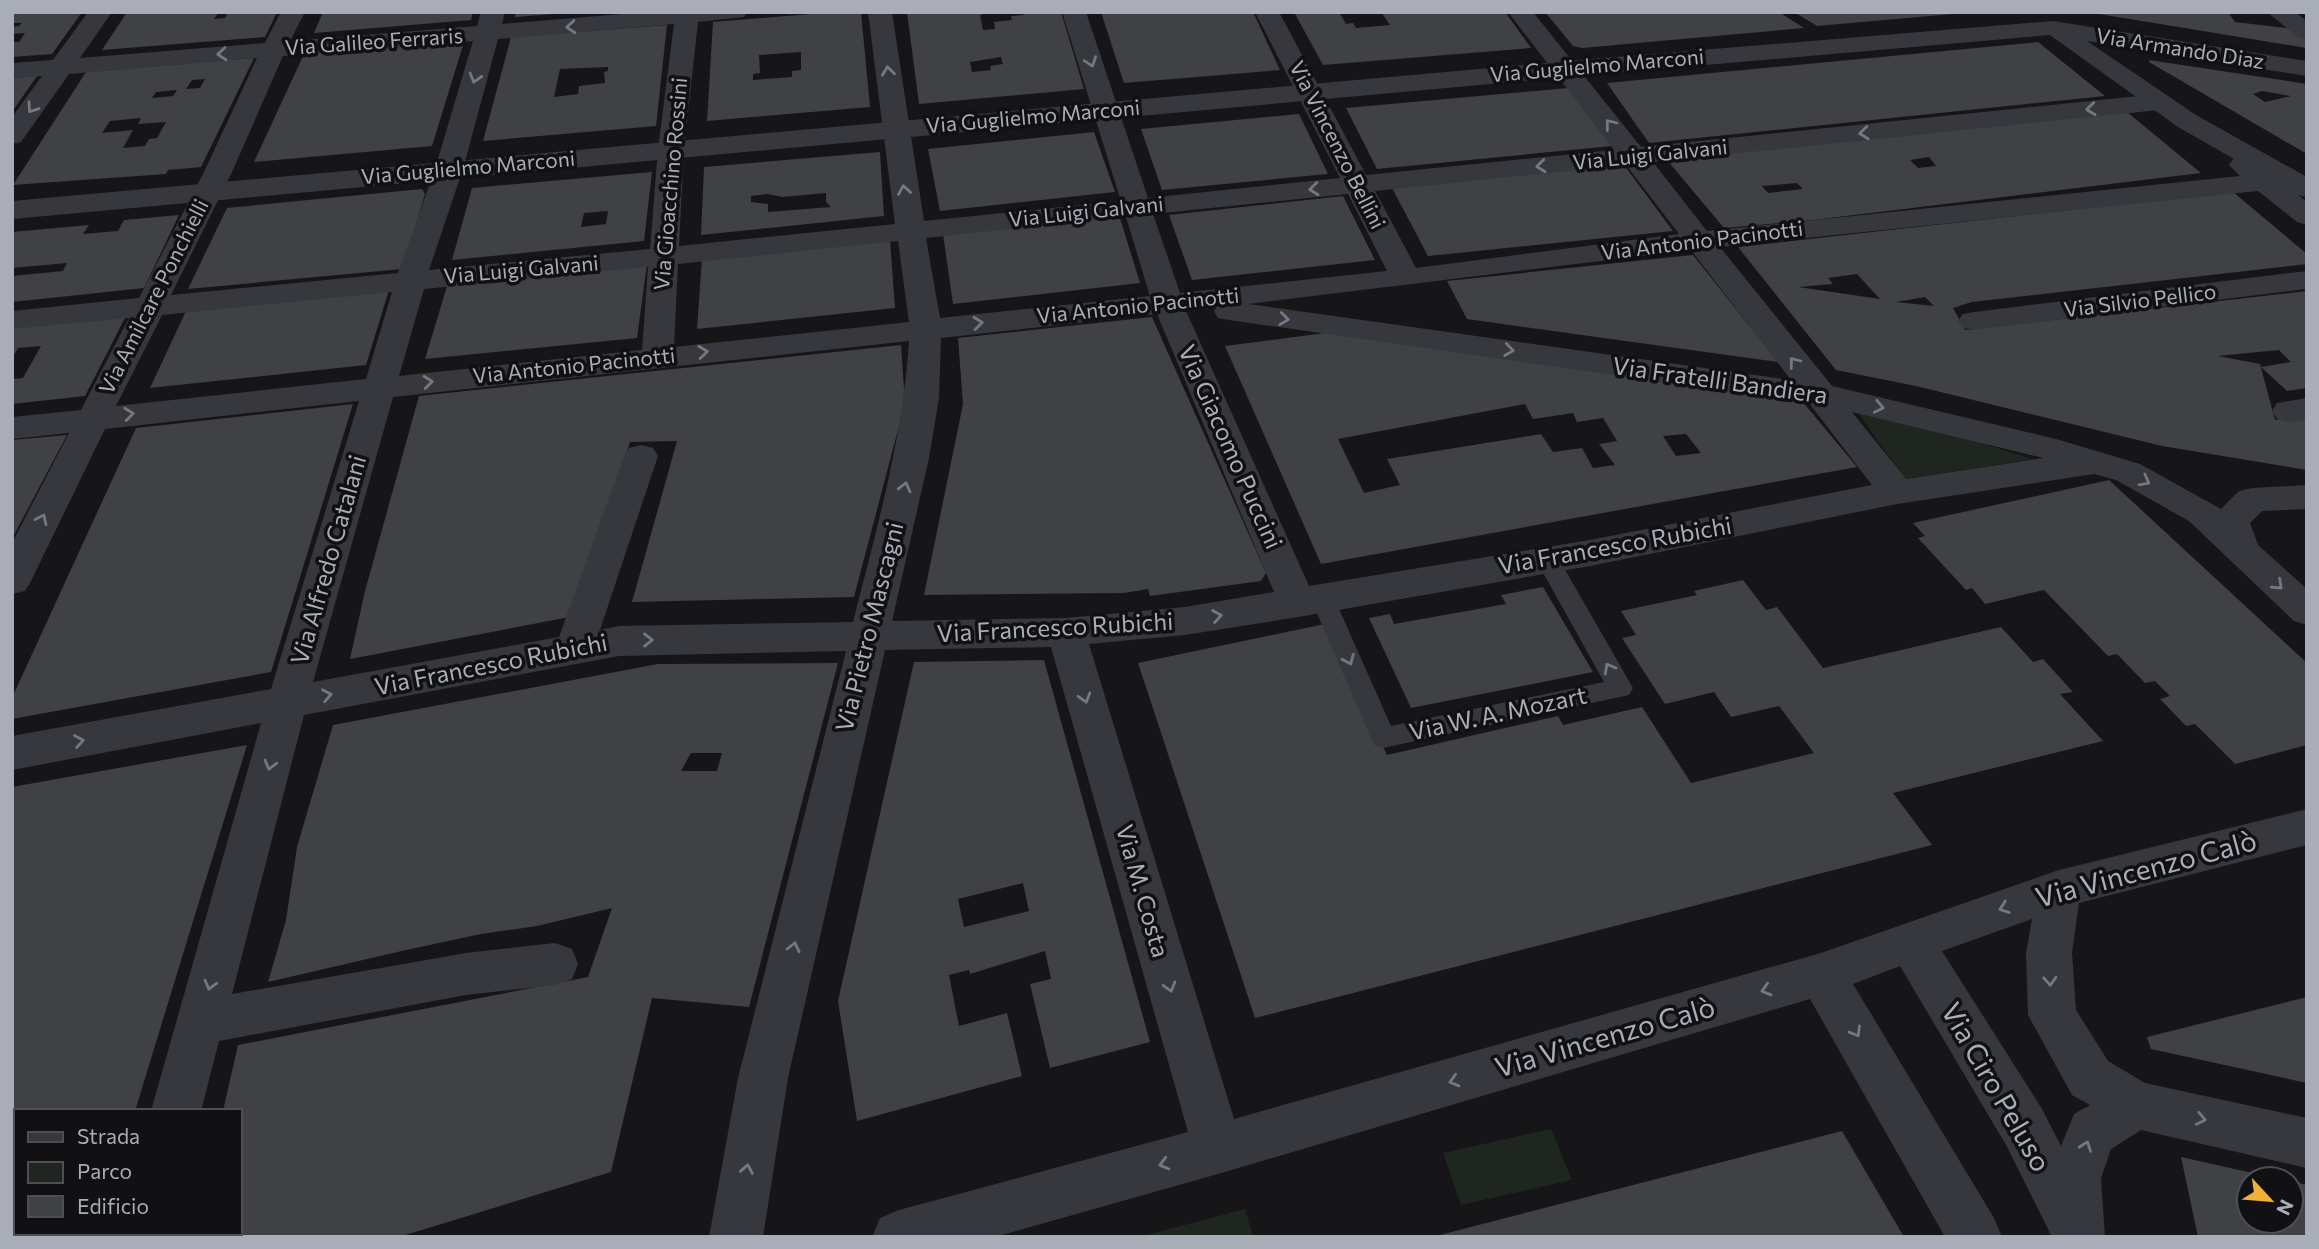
<svg xmlns="http://www.w3.org/2000/svg" width="2319" height="1249" font-family="Commissioner,sans-serif">
<rect width="100%" height="100%" fill="#161618"/>
<path fill="#1e261f" d="M1858,413l102,24 74,22 -129,20z
M1551,1129l21,51 -111,25 -18,-52z
M1245,1209l8,28h-114z"/>
<path fill="#404145" fill-rule="evenodd" d="M12,12h70l-30,42 -40,3v-15h7l6,-9 -13,1v-7l7,-1 3,-3h-10z
M127,12l91,1 -4,6 11,-1 3,-6h49l-12,25 -163,13z
M323,12h150l-2,8 -157,13z
M516,12h39v2l-40,3z
M836,12h25l9,95 -163,14 6,-99zM801,52v18l-9,1v6l-39,3v-6l7,-1 -1,-18z
M907,12h86l-13,3 3,15 12,-1 -1,-7 18,-2 -1,-4 13,-1 -1,-3h38l23,77 -165,15zM1001,57l2,7 -13,2 1,4 -19,2 -2,-10z
M1101,12h152l27,58 -156,13z
M1294,12h45l7,12 7,-1 3,5 34,-3 -9,-13h124l26,36 -208,17z
M1545,12h234l25,16 -222,20 -9,-2z
M1794,12h159v2l-136,12z
M2087,12h141l7,10 59,7 13,10v9z
M667,25l-11,101 -173,15 28,-104zM608,67v4l-4,1 1,11 -26,3 -1,8 -24,3 6,-28z
M464,42l-32,104 -178,16 50,-108z
M2038,42l67,54 -456,47 -42,-60z
M254,58l-53,109 -33,3 -2,4 -153,11 73,-113zM205,79l-5,9 -14,1 6,-9zM177,90l-4,6 -21,2 4,-6zM141,118l-3,6 28,-2 -9,16 -8,1 -4,7 -22,2 10,-18 -31,3 8,-12z
M2149,60l158,24v70l-158,-92zM2262,91l29,5 -26,6 -12,-8z
M37,76l-25,36v-34z
M1568,88l44,58 -235,23 -31,-61z
M2127,112l74,61 -388,47 -89,8 -57,-68zM1929,157l7,9 -18,2 -8,-8zM1797,183l6,6 -35,4 -6,-7z
M1299,114l29,60 -166,16 -21,-61z
M1094,132l21,60 -175,19 -12,-62z
M880,152l4,64 -183,19 3,-68zM826,193v9l5,5 -63,5v-8l-17,-2v-6l17,-2 14,3z
M1624,165l49,66 -245,25 -36,-68z
M652,172l-8,69 -192,19 20,-72zM608,211l-2,13 -25,3 3,-14z
M422,189l3,5 -23,75 -214,20 39,-81z
M2233,192l74,62v10l-335,38 -19,6 12,22 342,-39v97l-20,3 -26,-24 30,-5 -12,-12 -61,6 42,8 15,56 32,-5v55l-145,-24 -246,-60 -80,-16 -98,-123zM1857,274l23,25 -82,-12 35,-3 -5,-6zM1925,297l9,9 -38,-4z
M1343,196l32,64 -183,20 -23,-65z
M179,215l-35,73 -132,14v-26l51,-5 4,-8 -55,5v-36l77,-7 -6,9 35,-3 6,-11z
M1119,215l21,68 -187,21 -10,-70z
M890,240l5,68 -198,21 5,-71z
M1693,255l85,107 -311,-43 -20,-38z
M647,264l-10,74 -212,21 23,-76z
M389,290l-23,75 -216,23 36,-77z
M126,316l-41,80 -73,8v-25l11,-1 18,-32 -23,2 -6,10v-30z
M1152,317l114,256 -5,8 -111,15 -2,-7 -24,4 -200,2 39,-191 -5,-66z
M1325,333l477,68 55,66 -536,97 -96,-218zM1525,404l8,15 40,-6 4,9 26,-4 14,23 -18,3 16,21 -22,3 -11,-20 -29,4 -12,-18 -154,25 13,26 -36,8 -26,-54zM1686,434l15,19 -25,3 -13,-20z
M901,345l4,58 -51,194 -222,5 45,-161 -47,1 -55,174 -225,43 15,-68 54,-195z
M353,404l-82,268 -259,47v-21l4,-9 120,-261z
M67,435l-52,98 -3,4v-97z
M2109,480l198,183v82l-72,19 -40,-40 -9,2 -26,-27 10,-3 -15,-15 -10,2 -28,-29 -9,2 -64,-66 -59,14 -13,-16 -6,2 -48,-52 7,-2 -12,-13z
M1743,580l23,30 11,-3 46,61 178,-41 32,35 10,-3 30,33 -13,2 43,47 -210,52 39,52 -677,173 -117,-355 187,-39 62,131 171,-39 5,9 79,-18 49,76 123,-30 -35,-47 -48,11 -17,-25 -49,12 -43,-66 14,-3 -15,-24 76,-16 -3,-4z
M1543,587l50,85 -182,36 -42,-90 21,-4 4,10 112,-20 -5,-9z
M1044,660l106,382 -100,26 -20,-84 21,-5 -6,-28 -75,23 -1,-4 -20,5 10,51 48,-13 15,63 -165,45 -19,-120 76,-339zM1023,883l6,28 -65,16 -6,-28z
M838,663l-89,344 -97,-9 -41,174 -212,65h-207l1,-4h47v-122h-17l15,-66 350,-68 24,-69 -75,18 -56,8 -75,16 -138,32 18,-62 11,-73 36,-122 325,-61zM691,753h31l-5,18h-36z
M247,745l-112,366h-119v122h81l-1,4h-84v-450z
M2307,997v86l-156,-34 -4,-12z
M1842,1131l62,106h-467l-1,-1z
M2181,1157l94,21 -26,1v42h42v-40l16,4v52h-109z"/>
<g fill="none" stroke-linecap="round" stroke-linejoin="round">
<path fill="#37383d" fill-rule="evenodd" d="M1548,552l8,2 73,127 4,7 -4,7 -246,53 -9,-3 -64,-148 3,-6 9,-3 9,3 60,135 213,-44 -68,-122 4,-6z"/>
<path fill="#37383d" fill-rule="evenodd" d="M88,12h24l-32,46 185,-15 16,-31h24l-15,29 187,-15 4,-14h24l-3,12 143,-12h103l-4,5 -46,5 -14,127 -5,97 216,-22 -27,-212h24l32,209 197,-20 -59,-189h24l62,186 192,-20 -85,-166h24l87,163 248,-25 -106,-138h25l108,135 518,-53 9,3 4,5 -4,5 -9,3 -506,52 54,69 533,-55 -11,-11 4,-6 10,-2 10,2 54,43v23l-10,-3 -39,-31 -538,56 112,139 224,53 84,25 81,45 18,-18 13,-3 55,-3v24l-45,2 -12,12 8,22 49,44v36l-13,-4 -105,-100 -73,-41 -22,-6 -197,30 -307,62 -292,51 -113,18 -96,9 145,475 587,-166 238,-83 248,-61v36l-228,58 -7,50 4,57 32,51 37,22 162,35v50l-166,-38 -30,19 -10,29 4,59h-53l-46,-92 -106,-179 -47,18 141,234 8,19h-57l-135,-238 -592,175 -223,63h-123l8,-19 19,-8 289,-78 -137,-485 -166,3 -97,428 -25,159h-54l29,-159 108,-427 -227,5 -315,59 -72,279 234,-41 89,-10 17,6 6,15 -6,15 -17,6 -89,10 -247,46 -18,70h-50l110,-388 -249,47v-34l259,-47 88,-288 -254,28 -74,152 -6,10 -13,3v-51l57,-110 -57,6v-22l69,-7 48,-92 -117,11v-18l127,-13 65,-126 53,-114 -188,16 -48,68 -9,2v-27l30,-41 -30,2v-15l41,-3zM674,24l-16,125 -8,100 -221,21 34,-101 35,-130zM473,41l-38,128 -37,104 -227,22 61,-123 51,-116zM1626,165l53,69 -263,34 -41,-77zM1348,194l39,77 -207,22 -27,-79zM1126,217l24,79 -210,22 -14,-80zM898,241l11,81 -235,25 4,-83zM1691,250l100,130 -543,-76zM648,267l-6,83 -243,26 25,-87zM392,292l-26,87 -250,27 46,-91zM1216,308l-2,3 4,7 11,2 580,83 63,82 -282,55 -281,46 -123,-275zM1157,314l117,278 -89,15 -119,11 -174,3 37,-163 10,-60 2,-60zM909,341c-6,96 -32,187 -56,281l-234,4 -19,4 58,-174 -5,-8 -12,-3 -12,3 -5,8 -65,181 -246,45 80,-285zM1852,412l191,46 -137,21zM2032,919l-6,34 2,62 44,80 18,10 -16,9 -13,32 -19,-37 -100,-158z
M2267,12h28l12,9v18l-9,-2z
M2307,271v18l-333,41 -11,-2 -5,-7 5,-7 11,-2z
M2307,398v22l-18,2 -12,-3 -5,-8 5,-8z
M115,1233h54v4h-54z"/>
<path fill="#37383d" fill-rule="evenodd" d="M2053,21l254,40v15l-220,-35 109,74 111,62v20l-10,-2 -119,-68 -128,-92 -483,42 -1555,142v-18l1555,-140z"/>
</g>
<defs><path id="oneway-chevron" d="M-2-3.5L2.5 0L-2 3.5" fill="none" stroke-width="1.6" stroke-linecap="round" stroke-linejoin="round" transform="scale(1.75)"/></defs>
<g stroke="#757881">
<use href="#oneway-chevron" transform="translate(571 27) rotate(175)"/>
<use href="#oneway-chevron" transform="translate(222 54) rotate(175)"/>
<use href="#oneway-chevron" transform="translate(1091 62) rotate(71)"/>
<use href="#oneway-chevron" transform="translate(888 71) rotate(-97)"/>
<use href="#oneway-chevron" transform="translate(475 78) rotate(106)"/>
<use href="#oneway-chevron" transform="translate(32 108) rotate(125)"/>
<use href="#oneway-chevron" transform="translate(2091 109) rotate(174)"/>
<use href="#oneway-chevron" transform="translate(1610 124) rotate(-128)"/>
<use href="#oneway-chevron" transform="translate(1864 133) rotate(174)"/>
<use href="#oneway-chevron" transform="translate(1541 166) rotate(174)"/>
<use href="#oneway-chevron" transform="translate(1314 189) rotate(174)"/>
<use href="#oneway-chevron" transform="translate(904 190) rotate(-99)"/>
<use href="#oneway-chevron" transform="translate(1284 319) rotate(7)"/>
<use href="#oneway-chevron" transform="translate(978 323) rotate(-6)"/>
<use href="#oneway-chevron" transform="translate(1509 350) rotate(8)"/>
<use href="#oneway-chevron" transform="translate(703 352) rotate(-6)"/>
<use href="#oneway-chevron" transform="translate(1794 362) rotate(-128)"/>
<use href="#oneway-chevron" transform="translate(428 382) rotate(-6)"/>
<use href="#oneway-chevron" transform="translate(1879 407) rotate(12)"/>
<use href="#oneway-chevron" transform="translate(129 414) rotate(-6)"/>
<use href="#oneway-chevron" transform="translate(2145 481) rotate(28)"/>
<use href="#oneway-chevron" transform="translate(905 487) rotate(-76)"/>
<use href="#oneway-chevron" transform="translate(42 519) rotate(-64)"/>
<use href="#oneway-chevron" transform="translate(2278 585) rotate(43)"/>
<use href="#oneway-chevron" transform="translate(1217 616) rotate(-9)"/>
<use href="#oneway-chevron" transform="translate(648 640) rotate(-1)"/>
<use href="#oneway-chevron" transform="translate(1349 660) rotate(67)"/>
<use href="#oneway-chevron" transform="translate(1609 668) rotate(-119)"/>
<use href="#oneway-chevron" transform="translate(327 695) rotate(-11)"/>
<use href="#oneway-chevron" transform="translate(1085 698) rotate(74)"/>
<use href="#oneway-chevron" transform="translate(79 741) rotate(-10)"/>
<use href="#oneway-chevron" transform="translate(270 765) rotate(105)"/>
<use href="#oneway-chevron" transform="translate(2004 908) rotate(161)"/>
<use href="#oneway-chevron" transform="translate(794 947) rotate(-77)"/>
<use href="#oneway-chevron" transform="translate(2050 981) rotate(87)"/>
<use href="#oneway-chevron" transform="translate(210 985) rotate(105)"/>
<use href="#oneway-chevron" transform="translate(1170 987) rotate(74)"/>
<use href="#oneway-chevron" transform="translate(1766 990) rotate(164)"/>
<use href="#oneway-chevron" transform="translate(1856 1032) rotate(59)"/>
<use href="#oneway-chevron" transform="translate(1454 1081) rotate(164)"/>
<use href="#oneway-chevron" transform="translate(2201 1119) rotate(12)"/>
<use href="#oneway-chevron" transform="translate(2086 1146) rotate(-70)"/>
<use href="#oneway-chevron" transform="translate(1164 1164) rotate(165)"/>
<use href="#oneway-chevron" transform="translate(747 1169) rotate(-80)"/>
</g>
<g text-anchor="middle" stroke-width="7" stroke-linejoin="round" paint-order="stroke">
<g font-size="21" fill="#a8adb8" stroke="#111113">
<text transform="translate(374 42) rotate(-4)" y="7">Via Galileo Ferraris</text>
<text transform="translate(2180 49) rotate(9)" y="7">Via Armando Diaz</text>
<text transform="translate(1597 66) rotate(-5)" y="7">Via Guglielmo Marconi</text>
<text transform="translate(1033 117) rotate(-5)" y="7">Via Guglielmo Marconi</text>
<text transform="translate(1337 145) rotate(63)" y="7">Via Vincenzo Bellini</text>
<text transform="translate(1650 155) rotate(-6)" y="7">Via Luigi Galvani</text>
<text transform="translate(468 168) rotate(-5)" y="7">Via Guglielmo Marconi</text>
<text transform="translate(671 184) rotate(-85)" y="7">Via Gioacchino Rossini</text>
<text transform="translate(1086 212) rotate(-6)" y="7">Via Luigi Galvani</text>
<text transform="translate(1702 241) rotate(-7)" y="7">Via Antonio Pacinotti</text>
<text transform="translate(521 270) rotate(-5)" y="7">Via Luigi Galvani</text>
<text transform="translate(154 297) rotate(-63)" y="7">Via Amilcare Ponchielli</text>
<text transform="translate(2140 301) rotate(-7)" y="7">Via Silvio Pellico</text>
<text transform="translate(1138 306) rotate(-6)" y="7">Via Antonio Pacinotti</text>
<text transform="translate(574 366) rotate(-6)" y="7">Via Antonio Pacinotti</text>
</g>
<g font-size="24" fill="#a8adb8" stroke="#111113">
<text transform="translate(1720 381) rotate(8)" y="8">Via Fratelli Bandiera</text>
<text transform="translate(1230 447) rotate(66)" y="8">Via Giacomo Puccini</text>
<text transform="translate(1615 546) rotate(-10)" y="8">Via Francesco Rubichi</text>
<text transform="translate(329 560) rotate(-74)" y="8">Via Alfredo Catalani</text>
<text transform="translate(870 627) rotate(-76)" y="8">Via Pietro Mascagni</text>
<text transform="translate(1055 628) rotate(-3)" y="8">Via Francesco Rubichi</text>
<text transform="translate(491 665) rotate(-11)" y="8">Via Francesco Rubichi</text>
<text transform="translate(1498 714) rotate(-12)" y="8">Via W. A. Mozart</text>
<text transform="translate(1142 891) rotate(74)" y="8">Via M. Costa</text>
</g>
<g font-size="28" fill="#a8adb8" stroke="#111113">
<text transform="translate(2146 869) rotate(-15)" y="10">Via Vincenzo Calò</text>
<text transform="translate(1605 1037) rotate(-16)" y="10">Via Vincenzo Calò</text>
<text transform="translate(1996 1087) rotate(60)" y="10">Via Ciro Peluso</text>
</g>
</g>
<rect width="2319" height="1249" fill="none" stroke="#a8adb8" stroke-width="28"/>
<rect x="14" y="1109" width="228" height="126" fill="#111113" stroke="#4d4f55" stroke-width="2"/>
<rect x="28" y="1132" width="35" height="10" fill="#37383d" stroke="#4d4f55" stroke-width="2"/>
<text x="77" y="1144" font-size="21" fill="#a8adb8">Strada</text>
<rect x="28" y="1162" width="35" height="21" fill="#1e261f" stroke="#4d4f55" stroke-width="2"/>
<text x="77" y="1179" font-size="21" fill="#a8adb8">Parco</text>
<rect x="28" y="1196" width="35" height="21" fill="#404145" stroke="#4d4f55" stroke-width="2"/>
<text x="77" y="1214" font-size="21" fill="#a8adb8">Edificio</text>
<g transform="translate(2270 1200) rotate(116)"><circle r="33" fill="#111113" stroke="#4d4f55" stroke-width="2"/>
<path d="M0-5L12 26L0 18L-12 26Z" fill="#f2b134"/>
<text y="-10" font-size="19" font-weight="bold" text-anchor="middle" fill="#a8adb8">N</text>
</g>
</svg>
